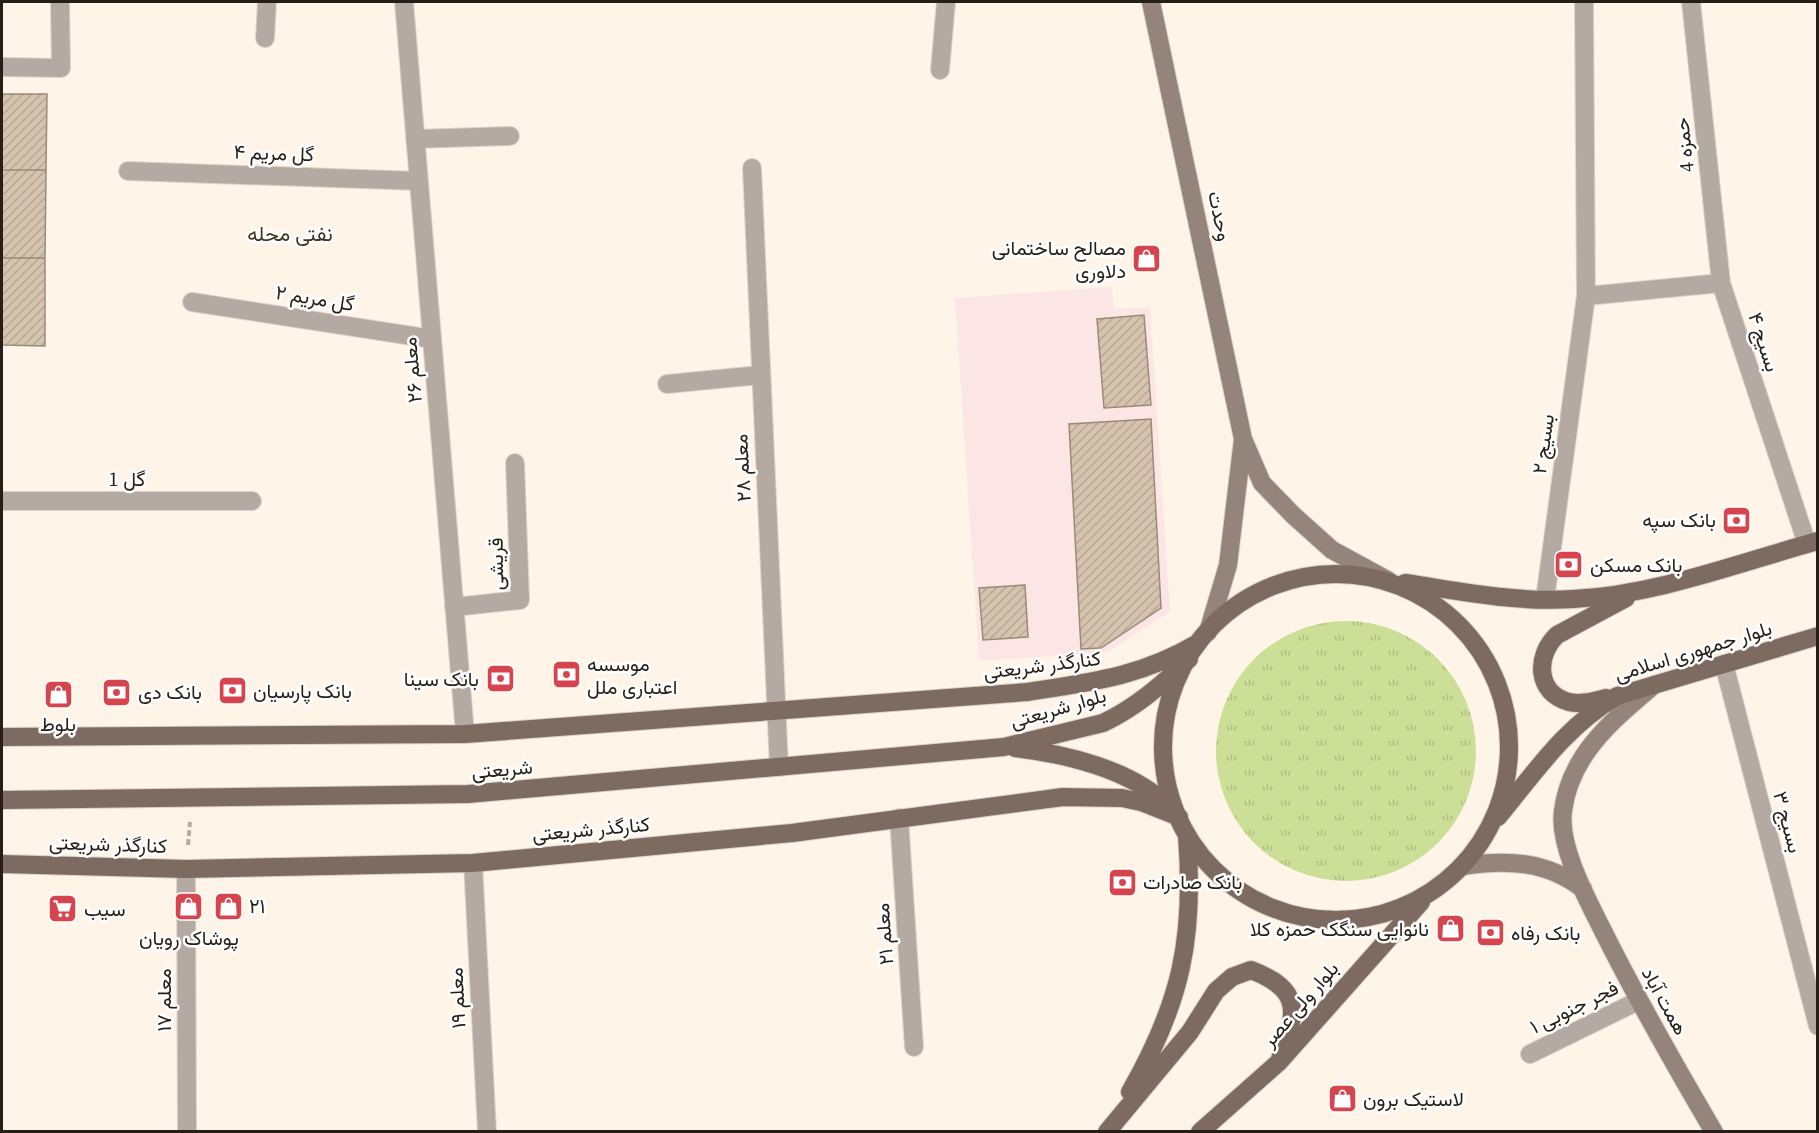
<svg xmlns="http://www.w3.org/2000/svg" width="1819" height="1133" font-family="'Source Serif 4',Vazirmatn,serif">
<defs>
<pattern id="grass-tufts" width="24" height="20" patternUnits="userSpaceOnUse" patternTransform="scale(1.5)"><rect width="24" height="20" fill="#ccdf97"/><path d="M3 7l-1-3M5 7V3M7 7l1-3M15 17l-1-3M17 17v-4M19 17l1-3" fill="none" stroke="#afbf81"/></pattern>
<pattern id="building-hatch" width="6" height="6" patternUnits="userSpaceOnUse" patternTransform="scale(1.5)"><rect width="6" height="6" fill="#d4c3ae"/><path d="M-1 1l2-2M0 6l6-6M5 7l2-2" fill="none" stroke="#b6a795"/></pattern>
</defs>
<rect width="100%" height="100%" fill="#fff4e8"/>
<path fill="#fce6e5" d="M1112,287l2,22 36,-2 20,305 -62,40 -129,9 -24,-363z"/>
<path fill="url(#grass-tufts)" d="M1216 751a130 130 0 1 1 260 0a130 130 0 1 1-260 0Z"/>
<path fill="url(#building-hatch)" stroke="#9a8a76" stroke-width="1.5" d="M2,94h45l-1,76h-44z
M2,170h44l-1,88h-43z
M2,258h43v88l-43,-1z
M1144,315l7,90 -47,3 -7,-89z
M1151,419l10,189 -60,40 -20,1 -12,-225z
M1025,585l3,52 -45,3 -4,-52z"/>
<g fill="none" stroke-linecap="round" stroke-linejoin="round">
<defs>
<path id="minor" d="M404,2l61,732
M1691,2l30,281 86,261
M265,38l2,-36
M2,67l59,1 -1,-66
M940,70l6,-68
M415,139l95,-3
M752,168l27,599
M128,171l291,10
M1586,296l135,-13
M192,302l240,37
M667,384l93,-9
M2,501h250
M1545,599l41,-303 -2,-294
M454,607l66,-7 -5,-137
M1724,664l94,362
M899,818l15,229
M473,863l14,269
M186,869l1,263
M1530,1054l108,-53"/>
<path id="secondary" d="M1151,2l92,437
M1208,632l20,-67 15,-126 19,44 31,32 39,35 57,31
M1654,685c-40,34 -84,69 -91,126 -5,34 23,86 38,116 35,70 73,137 113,205
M1463,866c44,-7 84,-5 120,23"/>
<path id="primary" d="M1163 747a173 173 0 1 1 346 0a173 173 0 1 1-346 0Z
M1405,583c55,8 112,20 168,16 83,-4 165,-36 245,-58
M1606,698c-12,3 -25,7 -37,4 -33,-9 -34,-46 -12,-67l69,-37
M2,737l463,-3 562,-42c65,-10 113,-15 171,-49
M1015,748c50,6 115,21 152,57
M2,800l466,-6 536,-47 99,-24c34,-16 59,-39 86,-64
M1498,817c38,-46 67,-90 119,-121l201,-60
M2,864l184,5 287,-6 319,-30 271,-36 59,1 19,4 38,15
M1130,1092c51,-89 65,-154 57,-256
M1107,1132l83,-100 26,-41 16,-14 19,-7c55,21 44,45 28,92
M1200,1132l79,-70 142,-160"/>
</defs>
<use href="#minor" stroke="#dcd2c7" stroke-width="20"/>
<use href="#secondary" stroke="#dcd2c7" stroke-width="20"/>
<use href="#primary" stroke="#dcd2c7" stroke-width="20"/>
<path stroke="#b6aca2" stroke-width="4" stroke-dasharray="6 3" stroke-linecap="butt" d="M188,845l2,-23"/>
<use href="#minor" stroke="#b5a9a4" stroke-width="18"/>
<use href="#secondary" stroke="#94847c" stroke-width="18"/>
<use href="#primary" stroke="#7d6a60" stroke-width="18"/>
</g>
<defs>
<symbol id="shop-square" viewBox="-11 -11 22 22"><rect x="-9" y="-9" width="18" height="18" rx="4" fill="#d6454d" stroke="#fff"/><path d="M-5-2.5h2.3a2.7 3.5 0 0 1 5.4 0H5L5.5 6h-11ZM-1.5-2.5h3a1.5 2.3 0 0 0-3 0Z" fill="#fff"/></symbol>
<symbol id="bank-square" viewBox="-11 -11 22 22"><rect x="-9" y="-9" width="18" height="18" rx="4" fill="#d6454d" stroke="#fff"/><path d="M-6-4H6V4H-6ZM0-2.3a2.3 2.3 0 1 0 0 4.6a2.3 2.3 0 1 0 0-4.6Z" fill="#fff"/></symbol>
<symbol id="supermarket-square" viewBox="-11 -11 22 22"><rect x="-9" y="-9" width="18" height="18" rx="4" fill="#d6454d" stroke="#fff"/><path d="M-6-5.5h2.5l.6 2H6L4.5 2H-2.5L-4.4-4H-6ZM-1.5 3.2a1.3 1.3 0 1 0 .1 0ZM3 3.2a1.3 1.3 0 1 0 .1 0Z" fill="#fff"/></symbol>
</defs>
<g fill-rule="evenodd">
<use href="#shop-square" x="1130" y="242" width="33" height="33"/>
<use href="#bank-square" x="1720" y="504" width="33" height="33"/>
<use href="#bank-square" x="1552" y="548" width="33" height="33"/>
<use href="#bank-square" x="550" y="658" width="33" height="33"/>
<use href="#bank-square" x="484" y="662" width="33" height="33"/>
<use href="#bank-square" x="216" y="674" width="33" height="33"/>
<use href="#bank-square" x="100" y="676" width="33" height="33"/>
<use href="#shop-square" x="42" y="678" width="33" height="33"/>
<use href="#bank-square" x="1106" y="866" width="33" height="33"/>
<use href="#shop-square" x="212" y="890" width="33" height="33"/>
<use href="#shop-square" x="172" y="890" width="33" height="33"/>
<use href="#supermarket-square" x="46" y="892" width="33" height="33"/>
<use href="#shop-square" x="1434" y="912" width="33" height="33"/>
<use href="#bank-square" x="1474" y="916" width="33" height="33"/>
<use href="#shop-square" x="1326" y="1082" width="33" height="33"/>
</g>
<g text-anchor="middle" stroke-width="5" stroke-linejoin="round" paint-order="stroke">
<g font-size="20" fill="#251f17" stroke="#fff">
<text transform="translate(1684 145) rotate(-96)" y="7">حمزه 4</text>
<text transform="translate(274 153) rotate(2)" y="7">گل مریم ۴</text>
<text transform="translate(1220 216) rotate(78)" y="7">وحدت</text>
<text transform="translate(315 298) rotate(9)" y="7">گل مریم ۲</text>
<text transform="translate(1764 342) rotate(72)" y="7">بسیج ۴</text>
<text transform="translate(412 370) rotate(-95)" y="7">معلم ۲۶</text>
<text transform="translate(1543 444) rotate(-82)" y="7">بسیج ۲</text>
<text transform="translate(742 468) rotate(-93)" y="7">معلم ۲۸</text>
<text x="127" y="486">گل 1</text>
<text transform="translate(496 564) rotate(-91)" y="7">قریشی</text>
<text transform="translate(1693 651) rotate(-17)" y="7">بلوار جمهوری اسلامی</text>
<text transform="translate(1042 665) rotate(-7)" y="7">کنارگذر شریعتی</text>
<text transform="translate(1058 708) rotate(-16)" y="7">بلوار شریعتی</text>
<text transform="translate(502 769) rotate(-5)" y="7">شریعتی</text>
<text transform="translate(1788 822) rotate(75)" y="7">بسیج ۳</text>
<text transform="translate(591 829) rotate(-5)" y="7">کنارگذر شریعتی</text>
<text transform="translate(108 844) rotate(2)" y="7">کنارگذر شریعتی</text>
<text transform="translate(884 934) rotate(-94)" y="7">معلم ۲۱</text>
<text transform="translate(457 998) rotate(-93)" y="7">معلم ۱۹</text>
<text transform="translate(164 1000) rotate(-90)" y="7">معلم ۱۷</text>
<text transform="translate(1665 1001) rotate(61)" y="7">همت آباد</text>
<text transform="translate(1300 1004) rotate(-49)" y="7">بلوار ولی عصر</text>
<text transform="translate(1574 1007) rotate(-26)" y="7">فجر جنوبی ۱</text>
</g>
<g font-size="20" fill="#251f17" stroke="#fff" text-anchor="start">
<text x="1126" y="255" text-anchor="end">مصالح ساختمانی<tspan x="1126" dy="23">دلاوری</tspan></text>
<text x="1716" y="527" text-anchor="end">بانک سپه</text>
<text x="1590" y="572">بانک مسکن</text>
<text x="587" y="671">موسسه<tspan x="587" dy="23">اعتباری ملل</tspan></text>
<text x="479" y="686" text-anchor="end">بانک سینا</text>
<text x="253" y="698">بانک پارسیان</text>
<text x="138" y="699">بانک دی</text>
<text x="58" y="731" text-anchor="middle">بلوط</text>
<text x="1143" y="889">بانک صادرات</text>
<text x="249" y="913">۲۱</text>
<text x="84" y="916">سیب</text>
<text x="1429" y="936" text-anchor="end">نانوایی سنگک حمزه کلا</text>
<text x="1511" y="940">بانک رفاه</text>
<text x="189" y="945" text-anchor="middle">پوشاک رویان</text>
<text x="1363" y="1106">لاستیک برون</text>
</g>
<g font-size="21" fill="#433524" stroke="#fff">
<text x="290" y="241">نفتی محله</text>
</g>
</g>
<rect width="1819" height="1133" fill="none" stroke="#251f17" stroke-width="6"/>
</svg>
